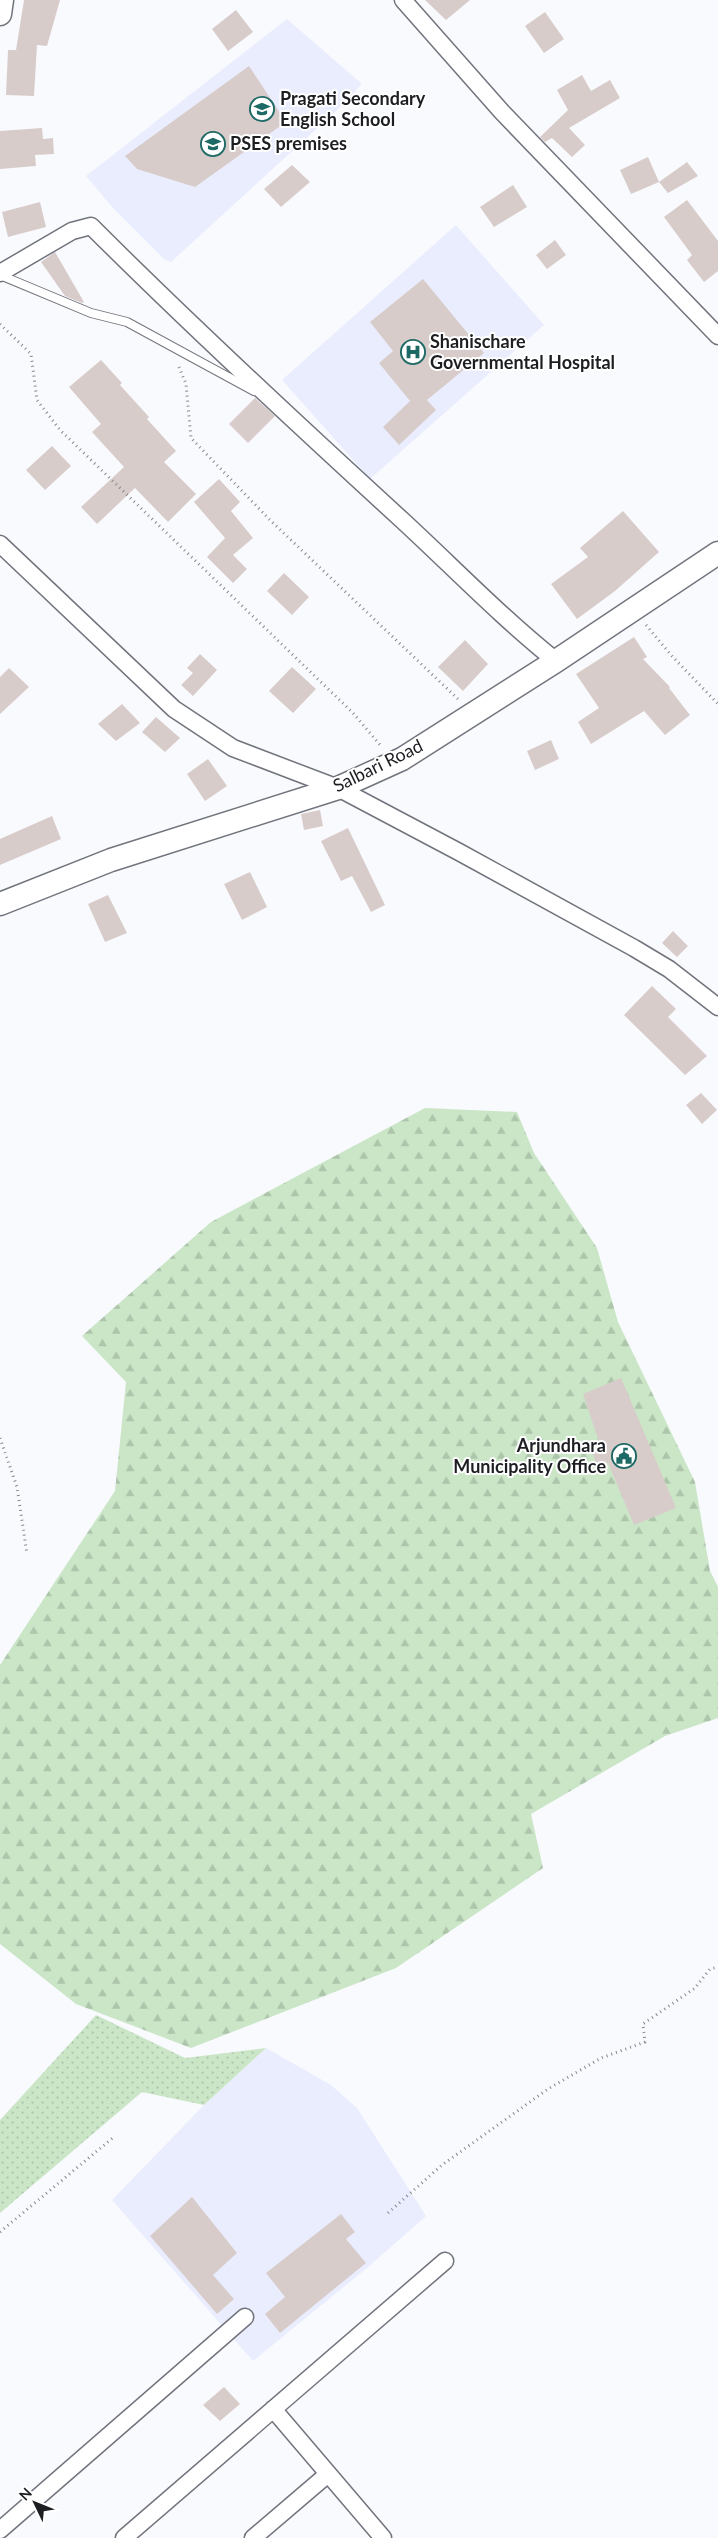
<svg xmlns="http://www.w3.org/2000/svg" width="718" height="2538" font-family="Lato,sans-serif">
<defs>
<pattern id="grass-dots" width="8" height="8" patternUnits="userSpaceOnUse" patternTransform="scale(1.25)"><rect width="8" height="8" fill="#cae6c7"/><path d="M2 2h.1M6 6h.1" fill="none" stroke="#adc5ab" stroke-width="1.8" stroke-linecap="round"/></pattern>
<pattern id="forest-firs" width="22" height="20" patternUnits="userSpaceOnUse" patternTransform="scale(1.25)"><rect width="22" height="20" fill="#cae6c7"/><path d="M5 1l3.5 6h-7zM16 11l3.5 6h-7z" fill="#adc5ab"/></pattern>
</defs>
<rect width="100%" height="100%" fill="#f9fafe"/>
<path fill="#eaedfe" d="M287,19l75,65 -27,28 -164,150 -7,-3 -50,-50 -28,-33z
M456,225l88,100 -174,154 -88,-99z
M266,2048l65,37 26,23 69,108 -59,52 -114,93 -141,-161 92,-95z"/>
<path fill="url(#grass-dots)" d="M96,2015l89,43 81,-10 -62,57 -62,-13 -142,121v-93z"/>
<path fill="url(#forest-firs)" d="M425,1108l92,4 17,41 63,95 21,74 77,160 15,89 8,16v131l-53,18 -134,78 12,54 -147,100 -205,80 -115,-44 -76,-60v-279l115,-174 11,-109 -44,-46 129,-114z"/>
<path fill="#d8ccca" d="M24,0h36l-13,46 -10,-1 -3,51 -28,-1 2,-45h8z
M425,0h45l-24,20z
M236,10l17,22 -25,19 -16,-22z
M545,12l19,27 -20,14 -19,-27z
M249,66l37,56 -91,65 -58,-18 -12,-13z
M582,75l9,16 19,-11 10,18 -51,30 16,17 -13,12 -20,-19 -7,4 -5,-5 28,-27 -11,-20z
M42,128l1,11 10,-1 1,16 -19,1 1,11 -36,3v-38z
M648,157l11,25 -28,12 -11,-24z
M687,162l11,14 -30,17 -9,-11z
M292,165l18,17 -29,25 -17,-18z
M513,185l14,22 -33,20 -14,-20z
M687,200l31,41v30l-14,11 -17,-22 5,-5 -28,-38z
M40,202l6,25 -38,10 -6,-25z
M555,240l11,15 -19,14 -11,-14z
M55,252l29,50 -2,1 -17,-7 -24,-34z
M423,279l61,74 -57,47 9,10 -37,35 -16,-18 27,-26 -31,-38 14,-12 -23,-29z
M101,360l21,23 -2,2 29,32 -2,2 29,32 -12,11 32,32 -28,28 -33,-34 -38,36 -16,-17 43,-40 -32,-35 9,-8 -32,-37z
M255,398l20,18 -27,27 -19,-19z
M52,446l19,20 -26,24 -19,-20z
M219,479l21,23 -9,9 22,27 -20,17 14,14 -14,14 -26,-26 18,-19 -31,-36z
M623,511l36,41 -44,39 -38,28 -26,-35 37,-27 -8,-9z
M284,573l25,24 -17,18 -25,-24z
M634,637l13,20 -4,2 27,28 -1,1 21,27 -25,20 -21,-24 -53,33 -13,-22 21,-14 -23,-34z
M465,640l23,24 -25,27 -25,-24z
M200,654l17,16 -24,26 -12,-11 12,-12 -6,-5z
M292,667l24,22 -23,24 -24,-22z
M9,668l20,19 -29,27v-37z
M122,704l18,19 -24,18 -18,-17z
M156,717l24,21 -15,14 -23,-20z
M551,740l8,19 -24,11 -8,-19z
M208,759l19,27 -22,15 -18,-27z
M320,810l3,16 -19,4 -3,-16z
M52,816l9,23 -61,26v-26z
M348,828l37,77 -14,7 -19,-36 -11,5 -20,-40z
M250,872l17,35 -25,13 -18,-36z
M108,895l19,38 -22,9 -17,-38z
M673,931l15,15 -11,11 -15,-14z
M652,986l24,23 -8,8 39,39 -22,19 -61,-60z
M701,1093l16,17 -15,14 -16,-19z
M621,1378l55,130 -42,17 -26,-62 -10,4 -7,-17 9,-5 -17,-51z
M192,2197l45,56 -24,22 21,24 -17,15 -67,-78z
M341,2214l14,18 -9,7 20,24 -86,70 -15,-19 20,-17 -19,-24z
M224,2387l16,17 -20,17 -17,-16z"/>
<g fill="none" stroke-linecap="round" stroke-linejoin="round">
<defs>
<path id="lane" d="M0,275l91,38 36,9 127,69"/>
<path id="street" d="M403,0l99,112 216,224
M0,273l72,-42 19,-5c101,101 206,198 311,294 51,47 99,97 154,141
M0,544l174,165 59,39 105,40 121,64 175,96 35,21 49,38
M273,2409l110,129
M0,2530l245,-213
M124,2538l321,-277
M253,2538l75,-64"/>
<path id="secondary" d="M0,14l2,-14
M0,904l111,-44 227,-72 64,-29 154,-98 162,-108"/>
</defs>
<use href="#lane" stroke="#72747d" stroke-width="10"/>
<use href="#street" stroke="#72747d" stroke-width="19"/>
<use href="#secondary" stroke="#72747d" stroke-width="25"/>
<path stroke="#87888c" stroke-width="3" stroke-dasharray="1 4" stroke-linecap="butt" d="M0,324l31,30 6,46 23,30 293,283 28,33
M179,367l7,17 5,54 79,82 188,179
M646,625l25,30 47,49
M0,1438l17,49 10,67
M388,2213l54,-48 106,-76 53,-31 44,-16 -2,-18 52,-36 15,-19 8,-2
M0,2232l115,-96"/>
<use href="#lane" stroke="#fff" stroke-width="8"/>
<use href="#street" stroke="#fff" stroke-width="16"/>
<use href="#secondary" stroke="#fff" stroke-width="22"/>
</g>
<defs>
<symbol id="school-ring" viewBox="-11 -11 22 22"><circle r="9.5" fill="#fff" stroke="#1d6965" stroke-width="1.5"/><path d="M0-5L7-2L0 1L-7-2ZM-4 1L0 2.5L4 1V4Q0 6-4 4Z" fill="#1d6965"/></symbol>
<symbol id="hospital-ring" viewBox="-11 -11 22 22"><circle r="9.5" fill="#fff" stroke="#1d6965" stroke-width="1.5"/><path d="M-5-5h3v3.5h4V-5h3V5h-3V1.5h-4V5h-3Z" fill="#1d6965"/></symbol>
<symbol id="civic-ring" viewBox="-11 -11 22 22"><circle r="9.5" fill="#fff" stroke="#1d6965" stroke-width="1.5"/><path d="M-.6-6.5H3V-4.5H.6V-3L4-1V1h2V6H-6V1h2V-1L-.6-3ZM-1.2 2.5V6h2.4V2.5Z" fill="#1d6965"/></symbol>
</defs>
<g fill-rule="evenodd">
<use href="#school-ring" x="248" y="95" width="28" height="28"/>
<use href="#school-ring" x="199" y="130" width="28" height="28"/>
<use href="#hospital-ring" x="399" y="338" width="28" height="28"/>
<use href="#civic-ring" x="610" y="1442" width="28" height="28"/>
</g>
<g text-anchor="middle" stroke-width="4" stroke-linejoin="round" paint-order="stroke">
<g font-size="18" font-weight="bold" fill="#1d1e21" stroke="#fff" text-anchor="start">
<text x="280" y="105">Pragati Secondary<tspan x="280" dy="21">English School</tspan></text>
<text x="230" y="150">PSES premises</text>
<text x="430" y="348">Shanischare<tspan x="430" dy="21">Governmental Hospital</tspan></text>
<text x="606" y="1452" text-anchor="end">Arjundhara<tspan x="606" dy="21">Municipality Office</tspan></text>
</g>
<g font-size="18" fill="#1d1e21" stroke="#fff">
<text transform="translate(378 766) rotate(-26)" y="6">Salbari Road</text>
</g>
</g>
<g transform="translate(35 2503) rotate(313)" stroke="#ffffff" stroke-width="4" paint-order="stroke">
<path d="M0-4L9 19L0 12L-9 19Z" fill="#1d1e21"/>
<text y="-8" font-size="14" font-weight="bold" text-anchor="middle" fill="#1d1e21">N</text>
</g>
</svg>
